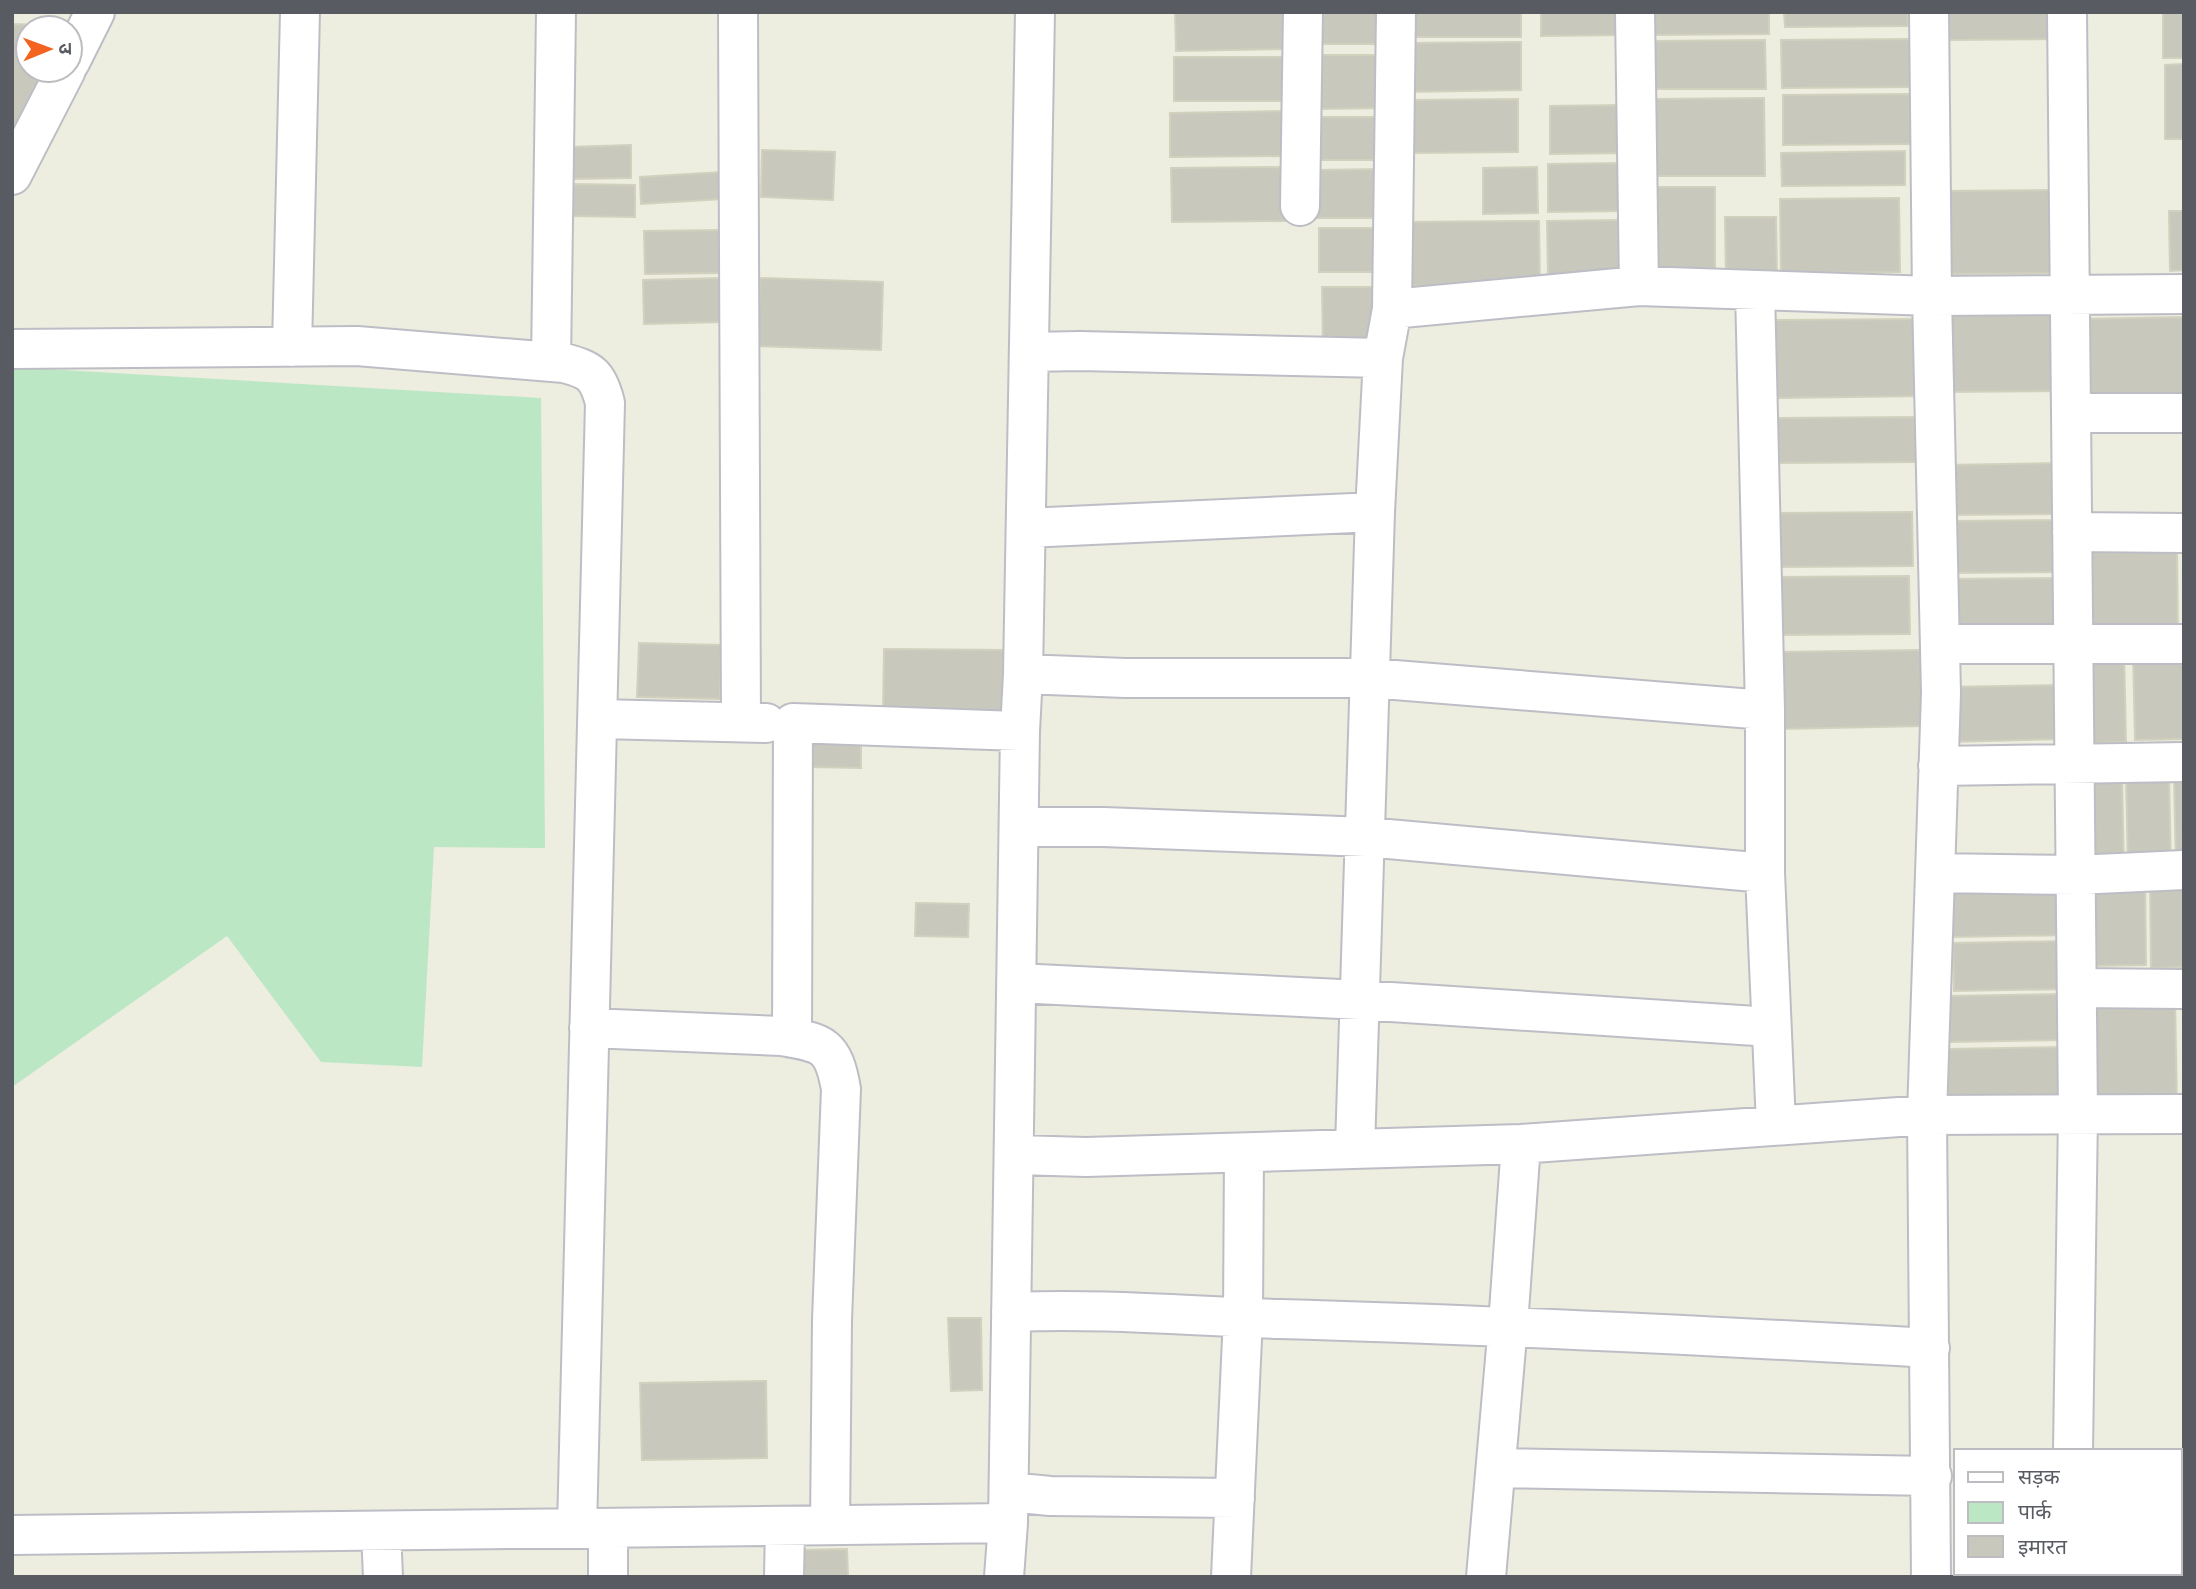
<svg xmlns="http://www.w3.org/2000/svg" width="2196" height="1589" font-family="'Fira Sans Condensed','Noto Sans Devanagari',sans-serif">
<rect width="100%" height="100%" fill="#edede0"/>
<path fill="#bbe7c5" d="M28,368l513,30 4,450 -111,-1 -12,220 -101,-5 -94,-126 -215,151v-718z"/>
<path fill="#c8c8bd" stroke="#d2d1be" stroke-width="2" d="M1175,12h110l1,37 -110,2z
M1318,12h71l1,32h-71z
M1408,12h113v25h-113z
M1541,12h78v23l-78,1z
M1650,12h119v22l-119,1z
M1784,12h124v14l-123,1z
M1948,12h115l1,27 -115,1z
M2163,12h21v46h-21z
M12,24l61,2 -3,2h-42v42h22l-38,74z
M1914,39v48l-132,1 -1,-48z
M1765,40l1,49h-116v-48z
M1521,42v48l-114,2v-49z
M1317,55h69l1,53 -70,1z
M1174,57h113l1,44h-114z
M2184,64v75h-19v-74z
M1910,94l1,50 -128,1v-50z
M1764,98l1,78h-112v-77z
M1518,99v53l-108,1 -1,-53z
M1624,105l1,48 -75,1v-48z
M1285,111l1,45 -116,1v-44z
M1315,117h69l1,43h-70z
M631,145v33l-61,1 -1,-32z
M762,150l73,2 -2,48 -72,-3z
M1905,151v34l-123,1 -1,-33z
M1623,163v48l-75,1v-48z
M1285,167v54l-113,1 -1,-54z
M1537,167l1,46 -55,1v-46z
M1384,169v49h-69v-48z
M721,172l1,27 -81,5 -1,-27z
M570,184l65,1v32l-65,-1z
M1652,187h63v89h-63z
M2067,190l1,83 -120,1 -1,-83z
M1899,198l1,74 -119,1 -1,-74z
M2169,211h15v59l-14,1z
M1725,217h51l1,63h-51z
M1620,220v57h-72l-1,-56z
M1539,221l1,64 -139,1v-64z
M1319,228h64l1,44h-65z
M722,230v43l-77,1 -1,-43z
M723,278l1,44 -80,2 -1,-44z
M760,278l123,4 -2,68 -123,-4z
M1322,287h58v61h-57z
M2069,309l1,82 -132,1 -1,-82z
M2184,317v84l-104,2 -2,-84z
M1921,319l1,77 -149,2 -1,-78z
M1916,417v45l-146,1v-45z
M2063,463l1,51 -117,1v-50z
M1912,512l1,54 -143,1v-54z
M2066,520v52l-117,1v-52z
M2177,549l1,91 -95,1 -1,-90z
M1909,576l1,58 -138,1v-58z
M2067,578l1,59h-122v-58z
M639,643l82,2 -1,54 -83,-2z
M884,649l121,1 -1,66 -121,-2z
M1921,650l1,76 -149,3 -1,-77z
M2079,650h45l2,92 -45,1z
M2184,652v87l-49,1 -2,-87z
M2065,685v54l-117,3 -1,-55z
M809,733l52,1v34l-52,-1z
M2169,777l2,89 -43,1 -2,-89z
M2174,777h10v90h-8z
M2079,778h43l2,93h-43z
M2145,876l1,89 -61,1 -2,-89z
M2150,876h34v91l-33,1z
M2069,882l1,53 -118,2 -1,-53z
M916,903l53,1 -1,33 -53,-1z
M2068,941v48l-114,2 -1,-48z
M2066,994l1,46 -117,2 -1,-46z
M2175,1001l2,105 -88,1 -2,-105z
M2066,1047l1,56 -119,2 -1,-56z
M948,1318h33l1,72 -31,1z
M766,1381l1,77 -125,2 -2,-77z
M847,1549l1,28h-47l-1,-27z"/>
<g fill="none" stroke-linecap="round" stroke-linejoin="round">
<defs>
<path id="minor" d="M738,12l3,710
M1635,12l4,274
M1929,12l3,284 9,397 -14,422 4,462
M2067,12l11,1102 -5,337
M70,62l25,-50
M12,175l54,-105
M1300,206l3,-194
M1755,290l10,420v163l11,252
M1392,309l247,-23 293,10 252,-2
M292,347l8,-335
M12,349l345,-3 207,17c27,7 34,12 41,40l-28,1125
M1029,352l51,-1 303,7
M551,362l5,-350
M2071,413h113
M1026,528l349,-16
M2072,532l112,1
M1940,644h244
M1023,674l102,4h245l395,32
M598,719l168,4
M1938,766l246,-4
M1020,827h84l262,10 399,36
M1935,873l140,2 109,-5
M1017,983l343,17 411,27
M2077,988l107,1
M589,1028l192,8c42,7 52,8 60,53l-9,231 -2,205
M792,1038l1,-315 227,8
M1355,1148l20,-636 8,-154 9,-49 4,-297
M1014,1155l72,2 435,-13 406,-29 257,-1
M1011,1312c90,-4 179,4 269,7 217,6 434,17 650,29
M1496,1468l436,8
M1009,1492l41,4 185,2
M381,1531l2,46
M12,1535l996,-12
M608,1577v-49
M784,1577l1,-51
M1004,1577l4,-54 12,-792 3,-57 12,-662
M1231,1577l12,-260 1,-164
M1486,1577l22,-252 13,-181
M2070,1577v-4"/>
</defs>
<use href="#minor" stroke="#bdbec5" stroke-width="42"/>
<use href="#minor" stroke="#fff" stroke-width="38"/>
</g>
<rect width="2196" height="1589" fill="none" stroke="#595b63" stroke-width="28"/>
<rect x="1954" y="1449" width="228" height="126" fill="#ffffff" stroke="#bdbdc1" stroke-width="2"/>
<rect x="1968" y="1472" width="35" height="10" fill="#ffffff" stroke="#bdbdc1" stroke-width="2"/>
<text x="2018" y="1484" font-size="21" fill="#595b63">सड़क</text>
<rect x="1968" y="1502" width="35" height="21" fill="#bbe7c5" stroke="#bdbdc1" stroke-width="2"/>
<text x="2018" y="1519" font-size="21" fill="#595b63">पार्क</text>
<rect x="1968" y="1536" width="35" height="21" fill="#c8c8bd" stroke="#bdbdc1" stroke-width="2"/>
<text x="2018" y="1554" font-size="21" fill="#595b63">इमारत</text>
<g transform="translate(49 49) rotate(89)"><circle r="33" fill="#ffffff" stroke="#bdbdc1" stroke-width="2"/>
<path d="M0-5L12 26L0 18L-12 26Z" fill="#f46320"/>
<text y="-10" font-size="19" font-weight="bold" text-anchor="middle" fill="#595b63">उ</text>
</g>
</svg>
